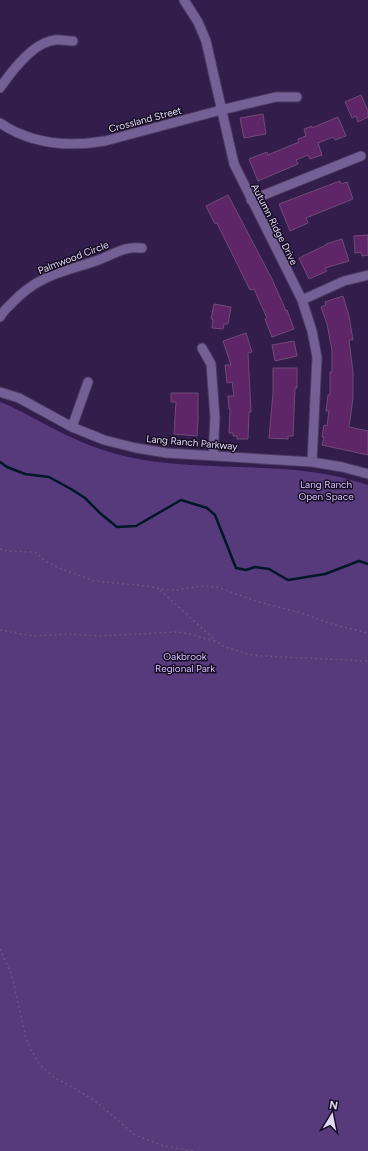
<svg xmlns="http://www.w3.org/2000/svg" width="368" height="1151" font-family="Figtree,sans-serif">
<rect width="100%" height="100%" fill="#321d4c"/>
<path fill="#563a7c" d="M0,402c19,7 36,18 54,27 23,12 48,22 74,28 79,17 163,1 240,28v666h-368z"/>
<g fill="none" stroke-linecap="round" stroke-linejoin="round">
<path stroke="#001729" stroke-width="2.5" d="M0,462l7,5 18,7 24,3 22,12 14,9 16,16 16,13 19,-1 45,-26 26,8 8,7 21,53 10,2 9,-3 14,2 19,11 37,-6 34,-13 9,3"/>
</g>
<path fill="#5e2667" stroke="#714a77" d="M361,95l7,16v6l-10,5 -2,-6 -4,2 -7,-16z
M263,114l3,20 -22,4 -4,-20z
M338,117l8,19 -11,4 -2,-3 -15,6 4,12 -12,4 -2,-4 -12,5 2,4 -40,17 -9,-22 18,-7 1,3 31,-13 -1,-3 8,-3 -2,-7 8,-3v2z
M340,181l1,3 6,-2 6,17 -47,19 2,5 -18,8 -11,-27z
M228,195l44,84 14,32 1,-1 7,19 -22,8 -7,-18 2,-1 -13,-29 -4,1 -33,-67 -2,1 -9,-18z
M368,235v20l-6,1 -1,-4 -6,1 -1,-17z
M342,239l7,22 -24,7 2,3 -18,8 -10,-21 27,-13v-1z
M343,296l6,20 4,24h-4l4,32v26l-4,29 19,4v24l-46,-10 2,-8h-2l2,-12 3,1 2,-15h-3l2,-16h2v-23h2v-22l-5,-26 -6,-17 5,-2 -1,-3z
M214,304l17,3 -3,17h-4l-1,5 -11,-1 1,-9h-2z
M246,333l6,19 -4,1 3,59h-2l-1,27h-11v-3h-4v-3h-4l1,-24h-1l-1,-13h6l-2,-14 -5,1 -2,-18h6l-8,-24z
M294,341l3,15 -22,5 -3,-16z
M273,368h24v20h-2l-2,48h-5v3l-19,-1 4,-45z
M171,393h27v26l-1,17 -23,-2 2,-32h-5z"/>
<g fill="none" stroke-linecap="round" stroke-linejoin="round">
<defs>
<path id="street" d="M184,0l14,22 8,19 28,123 68,136 10,31 5,26 -5,105
M0,88c11,-16 33,-46 55,-48 5,-1 12,1 18,1
M0,123c31,21 69,24 105,18l116,-31 55,-13h21
M251,200l110,-44
M302,300l42,-19 24,-6
M0,317c3,-6 8,-10 12,-14 28,-30 54,-31 89,-44 15,-6 24,-13 41,-11
M202,348l9,16 4,54 -2,38
M0,392l19,6 53,29 32,13 32,8 31,5 145,9 30,5 26,7
M72,427l16,-45"/>
</defs>
<use href="#street" stroke="#4e3a63" stroke-width="11"/>
<path stroke="#685680" stroke-width="1.5" stroke-dasharray="2 3" stroke-linecap="butt" d="M0,549l7,2 28,1 9,8 15,8 35,13 52,5 21,4h11l23,-4 16,1 42,15 43,11 29,11 37,9
M160,590l56,51
M0,630l21,4 13,2 35,-2 29,2 80,-4 11,2 28,8 8,5 22,7 16,2 105,5
M0,949l12,27 14,62 5,12 10,16 13,11 40,23 41,35 29,11 30,5"/>
<use href="#street" stroke="#756095" stroke-width="9"/>
</g>
<g text-anchor="middle" stroke-width="3" stroke-linejoin="round" paint-order="stroke">
<g font-size="10" fill="#e1d6f4" stroke="#160d22">
<text transform="translate(145 119) rotate(-15)" y="4">Crossland Street</text>
<text transform="translate(275 224) rotate(63)" y="4">Autumn Ridge Drive</text>
<text transform="translate(73 257) rotate(-21)" y="4">Palmwood Circle</text>
<text transform="translate(192 442) rotate(5)" y="4">Lang Ranch Parkway</text>
</g>
<g font-size="10" fill="#d7bffe" stroke="#160d22">
<text x="326" y="488">Lang Ranch<tspan x="326" dy="12">Open Space</tspan></text>
<text x="185" y="660">Oakbrook<tspan x="185" dy="12">Regional Park</tspan></text>
</g>
</g>
<g transform="translate(332 1115) rotate(10)" stroke="#160d22" stroke-width="3" paint-order="stroke">
<path d="M0-3L7 15L0 10L-7 15Z" fill="#e1d6f4"/>
<text y="-6" font-size="11" font-weight="bold" text-anchor="middle" fill="#e1d6f4">N</text>
</g>
</svg>
